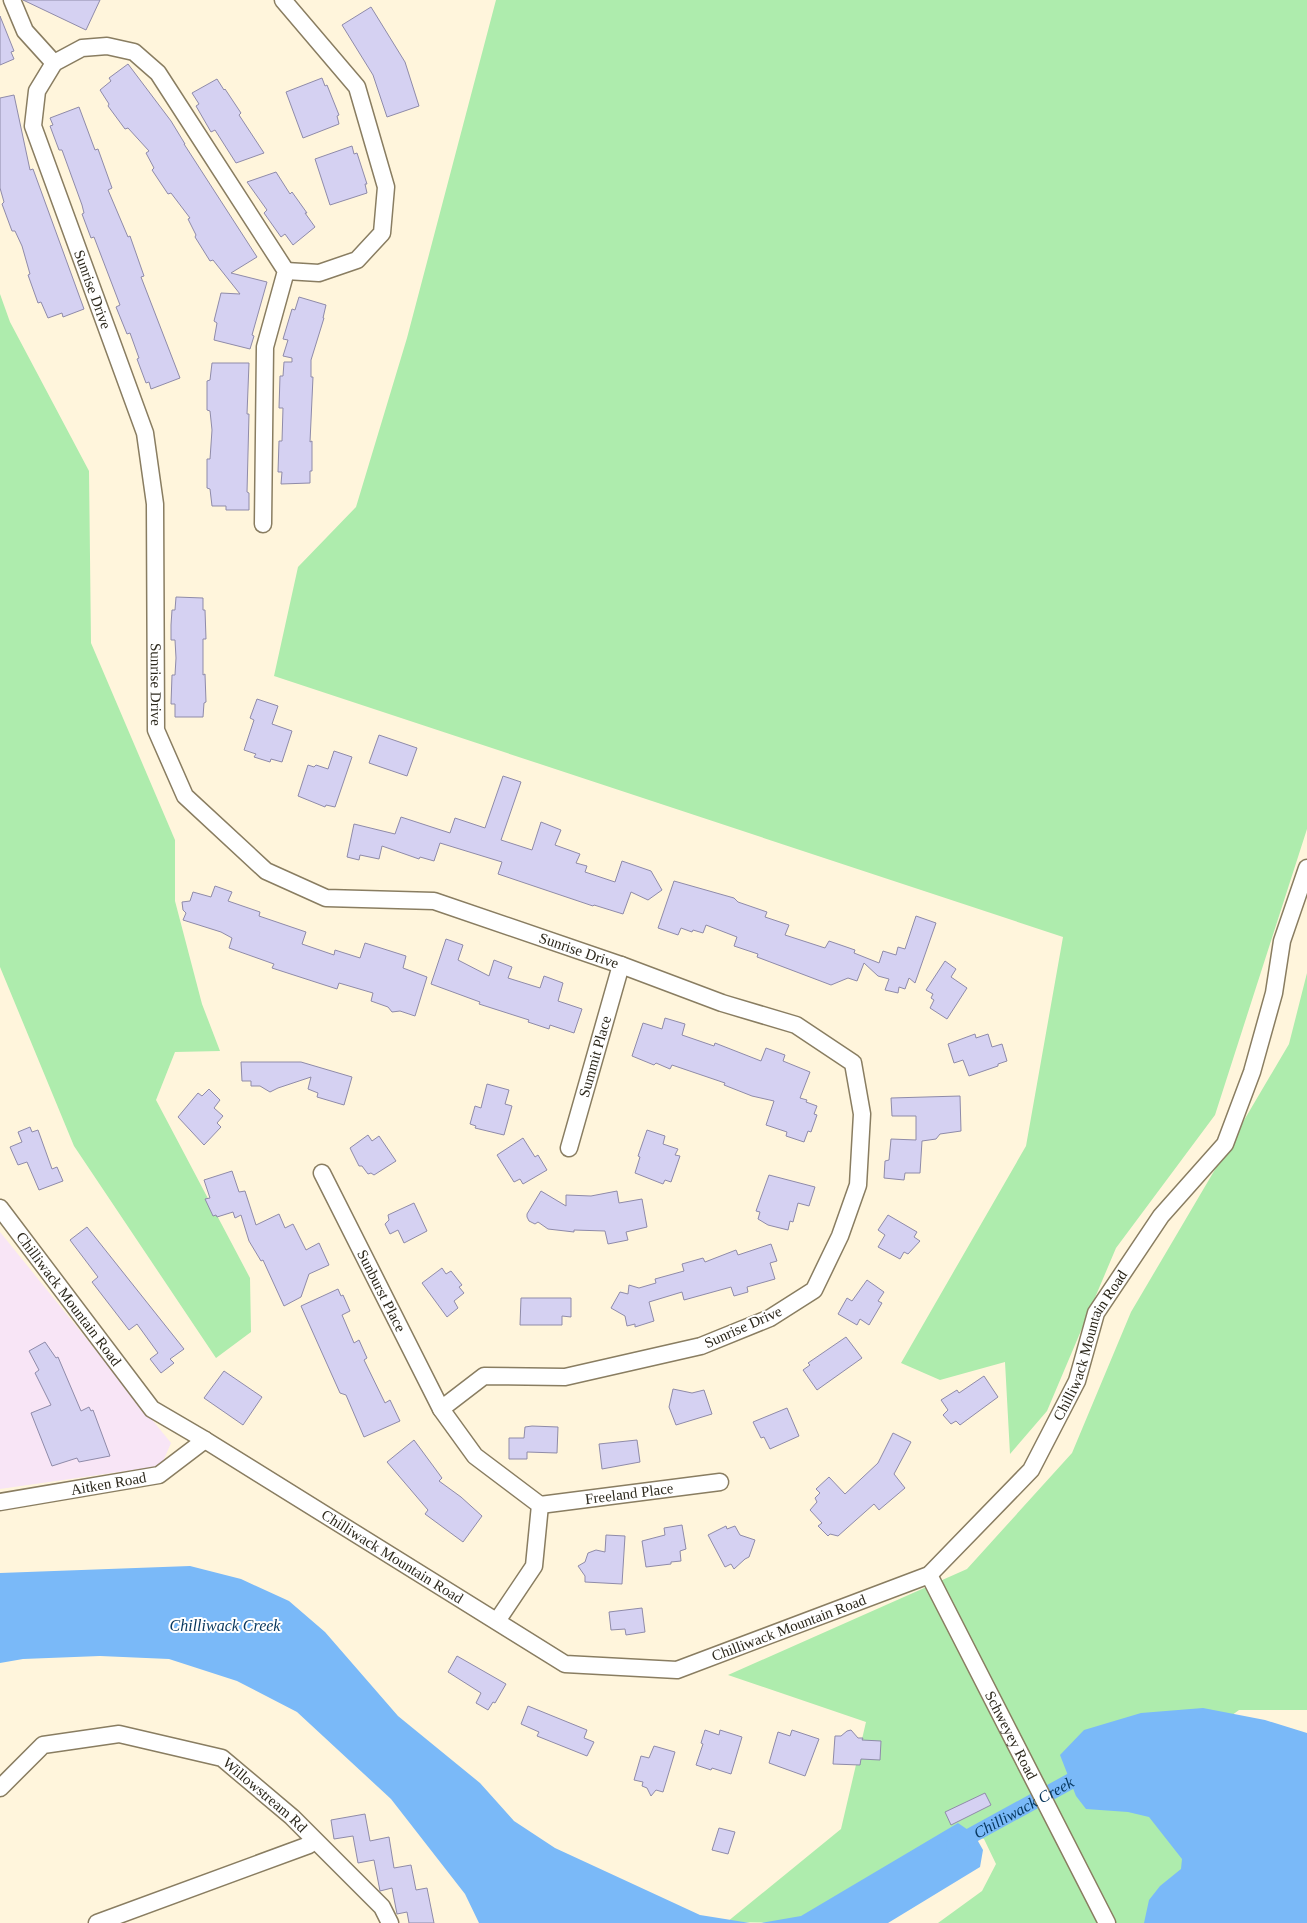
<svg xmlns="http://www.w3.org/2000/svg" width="1307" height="1923" font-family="Georgia,serif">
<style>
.industrial{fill:#f8e5f6}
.green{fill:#aeecad}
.water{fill:#7ab9f8}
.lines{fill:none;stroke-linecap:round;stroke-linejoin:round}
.canal{stroke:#7ab9f8;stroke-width:16}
.building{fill:#d5d1f2;stroke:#8f8ba9}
.minor-casing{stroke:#897d61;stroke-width:19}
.minor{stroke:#fff;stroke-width:16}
.labels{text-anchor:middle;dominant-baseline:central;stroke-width:4;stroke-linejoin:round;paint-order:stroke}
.street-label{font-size:15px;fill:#2c281c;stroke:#fff}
.water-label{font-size:16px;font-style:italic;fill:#06365d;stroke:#fff}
</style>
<rect width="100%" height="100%" fill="#fff5dc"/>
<polygon class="industrial" points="0,1232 171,1443 161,1466 0,1489"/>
<g class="green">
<polygon points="496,0 1307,0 1307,829 1215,1115 1116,1248 1047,1411 1010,1454 1005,1362 940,1380 901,1363 1026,1146 1063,937 274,676 298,567 356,507 407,338"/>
<polygon points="0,294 10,322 89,471 91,643 175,840 175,901 202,1004 220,1051 175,1052 156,1100 250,1278 251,1332 216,1358 74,1146 0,967"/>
<polygon points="1307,973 1307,1710 1239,1710 1190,1746 1181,1901 1162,1923 938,1923 982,1891 996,1864 984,1839 974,1835 810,1919 791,1923 727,1922 841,1829 866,1722 728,1675 967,1569 1072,1453 1131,1312 1289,1044"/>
</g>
<g class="water">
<polygon points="190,1566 241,1579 289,1601 325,1632 398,1716 480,1783 514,1821 555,1848 700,1915 750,1923 479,1923 465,1894 391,1799 297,1712 237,1681 169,1659 100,1656 23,1659 0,1663 0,1573"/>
<polygon points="1203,1708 1265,1720 1307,1733 1307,1923 1144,1923 1149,1900 1160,1886 1181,1869 1182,1859 1149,1817 1128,1812 1086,1809 1076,1796 1060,1755 1084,1730 1141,1713"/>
<polygon points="958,1823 974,1834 983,1850 980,1867 888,1923 761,1923 801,1916"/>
</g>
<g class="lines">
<path class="canal" id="s1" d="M954,1845L1071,1781"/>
</g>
<g class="building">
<polygon points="23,0 100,0 86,30"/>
<polygon points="371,7 405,62 419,106 387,117 373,75 342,25"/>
<polygon points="0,16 14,51 11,52 14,59 0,65"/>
<polygon points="128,64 171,121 185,144 184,144 257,257 231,273 267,282 252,335 254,336 250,349 214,340 217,323 214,321 221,293 240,294 213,260 210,261 195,237 196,235 188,219 190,218 171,193 168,194 152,170 154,168 146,153 149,151 128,128 125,129 108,106 109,104 100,90 111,81 109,78"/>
<polygon points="322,78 325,86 327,85 339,115 337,116 339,124 303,138 286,92"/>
<polygon points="217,79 224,90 225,89 241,113 239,115 264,153 236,163 215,130 211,132 196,106 199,104 192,93"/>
<polygon points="14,95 30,170 33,169 84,309 63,317 62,313 48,318 41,302 38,303 28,275 30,274 22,246 15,231 12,231 2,204 4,202 0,188 0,98"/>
<polygon points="79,107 95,150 98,149 112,188 108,190 128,237 130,236 144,276 141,277 180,378 151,389 149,382 146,383 137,359 139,358 130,333 127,334 116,307 120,305 94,237 91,238 82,214 84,213 82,205 62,150 59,150 50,126 53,125 50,118"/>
<polygon points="352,146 354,154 357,153 367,184 365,184 367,193 330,205 315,159"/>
<polygon points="276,172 290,194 292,192 307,213 305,213 315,227 293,245 285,234 281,237 264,213 267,210 247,182"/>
<polygon points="299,297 326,305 323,318 324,318 311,360 311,377 313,377 310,442 312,441 312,471 310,471 310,483 281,484 282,472 278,472 279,441 282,441 283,408 279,408 280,376 283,376 284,362 292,362 292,358 283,356 288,340 283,339 292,309 295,310"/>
<polygon points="212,363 249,363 247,414 249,414 247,492 249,493 249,510 226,510 226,506 212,506 210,489 207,488 207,459 210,459 212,430 210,411 207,410 207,381 210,380"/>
<polygon points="176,597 203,598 203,610 205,610 206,639 203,639 203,675 205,674 206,702 204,703 203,717 175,717 175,704 171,704 172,675 175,675 176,658 175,640 171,640 171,625 172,610 175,610"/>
<polygon points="257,699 278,706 272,724 292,731 282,762 271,759 270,762 254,757 256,754 244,750 254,720 250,718"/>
<polygon points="379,735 417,748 407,776 369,763"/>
<polygon points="334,751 352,757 335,807 326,805 325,807 298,796 308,765 314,767 316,765 328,769"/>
<polygon points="503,776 521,782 501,840 532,850 541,822 561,830 555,845 580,854 576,863 587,866 585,872 615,882 622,861 651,871 662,890 648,900 631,892 623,914 594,905 593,906 498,874 502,862 440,843 434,861 420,857 419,859 382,846 379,859 360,855 359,860 347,857 354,824 395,834 401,817 450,833 455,818 485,828"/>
<polygon points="674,881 734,898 738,902 767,912 765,917 789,925 785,935 825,948 829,941 855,950 854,953 879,963 883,951 896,955 898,947 905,949 916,916 936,923 915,983 909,978 905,989 899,987 898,993 885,990 889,979 878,976 864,963 857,981 848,978 831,985 757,957 758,954 734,946 737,937 706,925 703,933 693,930 692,932 681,928 678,935 658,928"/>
<polygon points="215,886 232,892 228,901 260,912 259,916 306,932 302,944 334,955 335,950 360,958 365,943 406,956 403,968 427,977 415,1016 400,1011 392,1012 388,1007 371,1001 373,993 339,983 337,989 272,968 274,964 229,948 232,938 221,932 183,920 186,913 183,910 182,902 190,901 193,892 211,897"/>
<polygon points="446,939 463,945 458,960 489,976 494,960 512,967 508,978 540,988 544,976 563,983 558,1001 582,1009 574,1033 550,1025 549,1029 528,1022 529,1020 479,1004 480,1002 431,984"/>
<polygon points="945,961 956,969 951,977 967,988 947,1019 930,1008 934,1000 931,998 933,994 926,990"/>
<polygon points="665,1018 685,1024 682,1035 714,1046 715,1043 761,1061 766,1048 785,1055 783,1061 810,1072 800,1098 807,1100 806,1102 817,1106 814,1114 817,1115 811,1132 808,1131 804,1142 786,1136 787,1132 766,1125 774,1101 752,1096 724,1085 725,1083 672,1065 670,1069 656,1063 654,1065 632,1056 643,1023 662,1029"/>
<polygon points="975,1034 976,1038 988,1034 992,1047 1002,1044 1007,1061 998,1064 998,1066 969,1076 963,1060 954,1063 948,1044"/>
<polygon points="241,1062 301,1062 352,1077 344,1105 317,1097 318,1093 308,1089 311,1077 278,1088 270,1092 260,1086 251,1086 251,1081 242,1081"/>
<polygon points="487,1084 509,1090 505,1104 512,1106 504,1135 475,1128 476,1126 470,1124 475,1106 481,1108"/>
<polygon points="209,1089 220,1100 214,1108 223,1116 217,1123 221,1127 204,1145 178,1117 198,1093 202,1096"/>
<polygon points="960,1096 961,1131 940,1134 936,1139 922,1141 920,1173 905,1173 904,1180 884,1178 885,1161 889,1160 891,1139 916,1140 916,1116 892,1116 891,1098"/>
<polygon points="30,1127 32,1132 38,1130 52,1169 57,1167 63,1181 39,1190 27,1162 18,1165 10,1147 22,1142 18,1132"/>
<polygon points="647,1130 665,1136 663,1144 678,1149 675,1155 680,1156 671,1182 665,1180 663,1184 635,1173 640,1157 638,1156"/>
<polygon points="368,1135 372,1141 379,1136 396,1161 374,1175 371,1173 368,1174 362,1166 359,1166 350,1148"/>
<polygon points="523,1138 535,1157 538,1155 547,1170 523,1184 520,1179 514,1182 497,1155"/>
<polygon points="232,1171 239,1192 245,1191 256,1225 279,1214 285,1228 293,1224 306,1250 319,1243 329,1265 309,1274 301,1297 284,1306 263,1260 261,1261 249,1241 241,1215 235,1218 233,1212 217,1217 216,1215 213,1216 205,1199 210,1198 204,1180"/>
<polygon points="769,1175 815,1187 809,1206 798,1203 793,1222 790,1221 788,1230 768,1225 758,1219 760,1212 756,1211"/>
<polygon points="541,1191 566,1206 566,1195 591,1196 617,1191 619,1203 642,1199 647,1227 626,1232 628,1240 608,1244 605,1231 574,1230 574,1232 548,1229 538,1222 535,1224 529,1221 527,1217 527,1214"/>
<polygon points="414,1203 427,1231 404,1243 398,1230 390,1234 385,1224 389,1220 388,1215"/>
<polygon points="888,1215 917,1232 914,1237 920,1241 908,1254 904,1252 900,1259 878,1247 885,1235 878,1230"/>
<polygon points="87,1227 184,1349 170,1359 174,1363 161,1373 150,1359 158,1353 137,1324 129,1330 92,1282 98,1277 70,1240"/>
<polygon points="771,1244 777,1261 770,1263 775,1279 747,1287 748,1292 734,1296 731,1287 684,1300 682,1292 649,1302 654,1321 635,1327 635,1324 627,1326 625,1316 611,1308 620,1292 628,1294 629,1285 639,1288 656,1283 655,1279 684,1271 682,1264 703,1258 705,1262 736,1250 738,1255"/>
<polygon points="442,1268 446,1274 451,1271 462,1285 459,1287 464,1293 454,1301 458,1308 447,1317 422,1283"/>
<polygon points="867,1280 884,1292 878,1301 882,1303 869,1325 860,1319 857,1325 838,1314 847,1298 852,1301"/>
<polygon points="338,1289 341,1296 343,1295 350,1311 342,1315 354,1343 359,1340 367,1358 364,1360 385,1403 390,1400 400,1421 364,1437 346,1395 340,1393 301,1306"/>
<polygon points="521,1298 571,1298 571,1317 562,1316 562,1325 520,1325"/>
<polygon points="846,1337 862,1358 817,1390 803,1370 810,1365 808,1363"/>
<polygon points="45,1342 56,1358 58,1357 81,1411 89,1407 91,1411 93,1410 110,1456 79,1462 77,1458 52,1466 31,1413 51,1405 35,1373 39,1370 29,1351"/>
<polygon points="224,1371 262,1397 243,1425 204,1398"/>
<polygon points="984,1376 998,1397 960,1425 956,1421 951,1424 943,1415 948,1410 941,1400 957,1390 959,1393"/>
<polygon points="673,1389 692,1393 704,1390 712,1414 676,1425 669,1407"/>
<polygon points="787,1408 799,1436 770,1449 764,1437 761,1438 753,1422"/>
<polygon points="532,1426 558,1427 557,1453 527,1452 527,1459 509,1459 509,1438 524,1438 525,1427"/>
<polygon points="893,1433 911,1442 894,1474 905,1488 879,1510 874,1504 838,1536 830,1534 828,1536 818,1526 822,1523 810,1510 817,1502 815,1498 820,1493 816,1489 829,1477 845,1494 878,1463"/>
<polygon points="414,1440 442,1478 439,1481 461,1497 482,1516 463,1542 425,1514 428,1510 387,1462"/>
<polygon points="637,1440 640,1462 602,1469 599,1444"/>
<polygon points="682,1525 686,1549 680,1551 681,1561 671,1562 671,1564 646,1567 642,1541 665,1535 664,1528"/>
<polygon points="726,1526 727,1529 735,1526 740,1535 755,1540 749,1557 745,1559 734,1569 731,1564 725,1567 708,1535"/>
<polygon points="606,1535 625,1536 622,1584 585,1582 585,1576 578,1566 585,1562 588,1553 596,1550 605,1552"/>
<polygon points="642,1608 645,1632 626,1635 625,1629 611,1630 609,1612"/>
<polygon points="457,1656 506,1684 495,1703 493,1702 488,1710 476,1703 481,1693 448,1672"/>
<polygon points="528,1706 587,1730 584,1738 594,1742 587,1756 537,1736 539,1732 521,1724"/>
<polygon points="705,1730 719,1735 720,1730 742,1737 731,1774 712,1768 711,1770 696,1765 703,1744 701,1743"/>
<polygon points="792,1730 819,1739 805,1776 769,1763 778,1732 790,1736"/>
<polygon points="851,1730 858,1738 863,1738 862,1740 881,1741 880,1760 861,1759 860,1765 833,1764 835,1736 841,1736 847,1731"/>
<polygon points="654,1746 675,1752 663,1792 656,1790 651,1796 647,1788 642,1786 643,1782 634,1780 641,1756 649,1758"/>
<polygon points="985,1793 991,1805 951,1825 945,1812"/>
<polygon points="365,1814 370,1841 389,1837 394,1868 411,1865 416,1890 427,1888 434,1923 409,1923 407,1912 397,1914 392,1888 380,1891 374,1860 358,1863 353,1836 334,1839 331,1820"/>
<polygon points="719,1828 735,1832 728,1854 712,1850"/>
</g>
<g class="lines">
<g class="minor-casing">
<g id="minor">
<polyline points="12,0 25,31 54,63"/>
<polyline points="283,0 357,87 386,187 382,233 357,260 319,273 286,271"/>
<path id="s2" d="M263,524L265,347L286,271L158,73L134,52L107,46L82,48L54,63L37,91L33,126L145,433L155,504L156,730L185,796L266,871L326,898L434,901L621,965L722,1003L796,1025L853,1063L862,1114L858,1185L840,1236L814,1290L770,1318L701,1346L565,1377L484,1376L441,1409L475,1456L540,1505L534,1566L497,1621"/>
<path id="s3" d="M569,1148L621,965"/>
<path id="s4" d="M322,1173L441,1409"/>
<path id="s5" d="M0,1208L152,1409L205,1440L565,1664L677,1670L929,1575L1031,1470L1077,1381L1096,1313L1161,1216L1225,1144L1252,1072L1274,993L1282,941L1307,868"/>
<path id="s6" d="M0,1502L159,1475L205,1440"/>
<path id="s7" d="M540,1505L720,1482"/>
<path id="s8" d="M929,1575L1107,1923"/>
<path id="s9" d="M0,1788L43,1745L119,1734L222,1758L292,1817L382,1907L390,1923"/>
<polyline points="97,1923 309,1845"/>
</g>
</g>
<use href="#minor" class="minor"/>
</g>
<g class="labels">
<g class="street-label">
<text stroke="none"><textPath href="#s2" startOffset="850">Sunrise Drive</textPath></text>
<text stroke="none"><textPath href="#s2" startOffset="1255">Sunrise Drive</textPath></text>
<text stroke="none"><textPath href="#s2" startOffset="1810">Sunrise Drive</textPath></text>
<text stroke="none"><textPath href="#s3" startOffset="95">Summit Place</textPath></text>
<text stroke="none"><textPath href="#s4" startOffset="132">Sunburst Place</textPath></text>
<text stroke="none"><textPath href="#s5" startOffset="114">Chilliwack Mountain Road</textPath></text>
<text transform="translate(743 1327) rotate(-24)">Sunrise Drive</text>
<text stroke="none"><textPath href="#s5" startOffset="1404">Chilliwack Mountain Road</textPath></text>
<text stroke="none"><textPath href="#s6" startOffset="110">Aitken Road</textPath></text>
<text stroke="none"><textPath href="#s7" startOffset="90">Freeland Place</textPath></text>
<text stroke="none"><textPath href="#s5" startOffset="534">Chilliwack Mountain Road</textPath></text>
<text stroke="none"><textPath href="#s5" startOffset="969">Chilliwack Mountain Road</textPath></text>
<text stroke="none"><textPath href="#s8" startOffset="180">Schweyey Road</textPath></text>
<text stroke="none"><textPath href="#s9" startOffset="300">Willowstream Rd</textPath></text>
</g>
<g class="water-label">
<text x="225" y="1625">Chilliwack Creek</text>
<text stroke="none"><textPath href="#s1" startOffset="79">Chilliwack Creek</textPath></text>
</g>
</g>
</svg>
